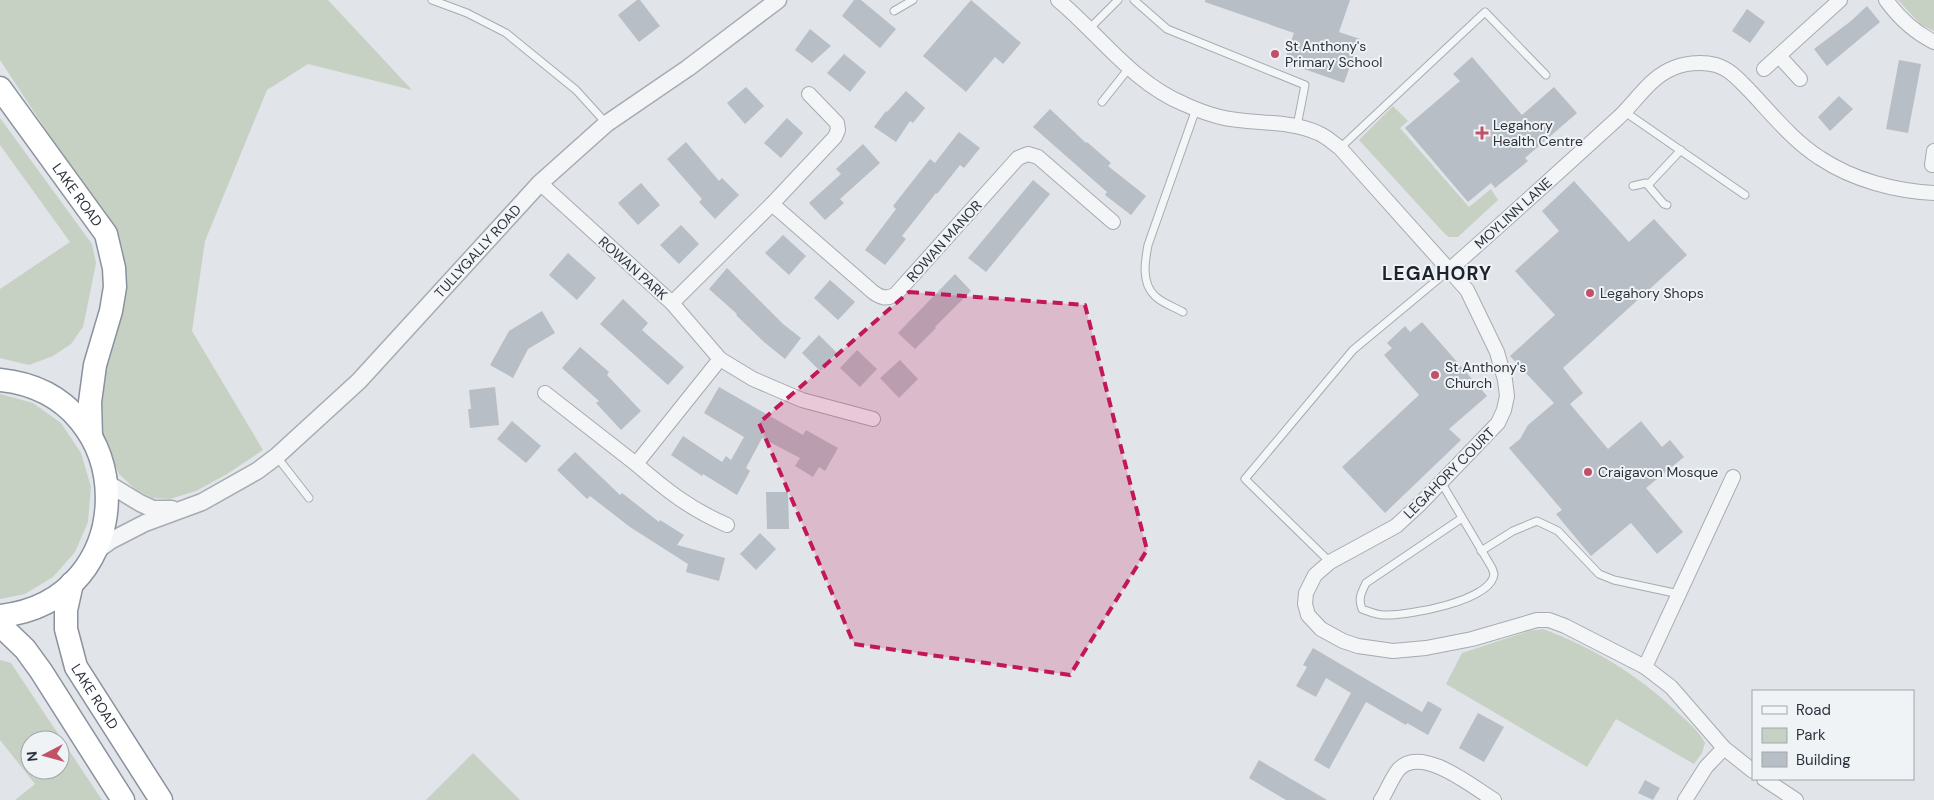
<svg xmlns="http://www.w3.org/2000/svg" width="1934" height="800" font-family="'DM Sans',sans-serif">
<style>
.green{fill:#c7d1c3;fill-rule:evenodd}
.building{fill:#b8bec5}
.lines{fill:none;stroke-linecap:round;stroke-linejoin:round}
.service-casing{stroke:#a7abb2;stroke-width:9}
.minor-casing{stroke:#a7abb2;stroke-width:16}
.tertiary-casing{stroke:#a7abb2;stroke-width:19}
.trunk-casing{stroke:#89929e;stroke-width:25}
.service{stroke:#f3f5f7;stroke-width:7}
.minor{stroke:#f3f5f7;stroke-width:14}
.tertiary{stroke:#f3f5f7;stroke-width:16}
.trunk{stroke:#fff;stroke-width:22}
.marked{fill:#c2185b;fill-opacity:0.2;stroke:#c2185b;stroke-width:4;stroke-dasharray:10 6;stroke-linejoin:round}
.poi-dot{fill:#c25167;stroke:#f0f3f6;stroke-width:2}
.labels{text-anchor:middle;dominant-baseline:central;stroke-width:4;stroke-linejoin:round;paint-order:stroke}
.poi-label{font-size:14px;fill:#2b333e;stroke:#f0f3f6;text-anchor:start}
.street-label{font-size:14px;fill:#2b333e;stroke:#f0f3f6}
.district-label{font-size:19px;font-weight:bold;letter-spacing:1px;fill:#1d242f;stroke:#f0f3f6}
</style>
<rect width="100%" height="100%" fill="#e1e4e8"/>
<g class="green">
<polygon points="0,0 328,0 412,90 308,64 267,90 205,241 192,331 263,450 227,474 196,491 170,499 153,498 136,490 119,474 99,426 104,370 127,284 122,246 0,60"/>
<polygon points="1898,0 1934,0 1934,31 1921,25"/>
<polygon points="1393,106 1408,121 1400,128 1469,207 1491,189 1498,200 1458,237 1449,237 1444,233 1359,140"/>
<polygon points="0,118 92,244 96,263 87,308 83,327 71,344 53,356 29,365 0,358 0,289 70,242 0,145"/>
<polygon points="0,394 33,403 61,423 81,453 91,487 88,522 75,552 53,577 25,594 0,599"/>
<path d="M1543,629C1594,648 1638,675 1677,712C1688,722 1698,730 1705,743L1702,753L1694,764L1616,719L1587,767L1446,684L1462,653L1529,631Z"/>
<path d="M0,660L11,663L102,800H15L35,784L0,740ZM30,740H60V770H30Z"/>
<polygon points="473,753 520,800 426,800"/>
</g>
<g class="building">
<polygon points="637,0 640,0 660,26 639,42 618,15"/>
<polygon points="854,0 861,0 896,29 880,48 842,16"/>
<polygon points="971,0 1021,43 1003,64 995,57 966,92 923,56"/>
<polygon points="1205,0 1350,0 1339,32 1360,39 1344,83 1284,62 1294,33 1205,2"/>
<polygon points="1867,6 1880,22 1827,66 1814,49 1851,21"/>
<polygon points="1747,9 1765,22 1750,43 1732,31"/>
<polygon points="810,29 831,46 812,63 795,50"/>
<polygon points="844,54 866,72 850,92 827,73"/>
<polygon points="1472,57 1522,115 1554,87 1577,113 1525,158 1528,161 1495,188 1491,183 1468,202 1405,128 1460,81 1453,74"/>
<polygon points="1899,60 1921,64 1908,133 1886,129"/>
<polygon points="746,87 764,106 745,124 727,103"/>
<polygon points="906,91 925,108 913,123 910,121 896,142 874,127 886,111 887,112"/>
<polygon points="1839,96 1853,109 1830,131 1818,117"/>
<polygon points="1050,109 1086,143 1087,142 1111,163 1108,166 1146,196 1131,215 1105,195 1107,192 1033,127"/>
<polygon points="787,118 803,133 781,158 764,143"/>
<polygon points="959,132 980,148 964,168 960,165 937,194 936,193 902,236 906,239 885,265 865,250 896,209 893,206 930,159 935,163"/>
<polygon points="686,142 719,181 722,178 739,195 715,219 699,202 702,199 667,159"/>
<polygon points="863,144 880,163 840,199 844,203 825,220 809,203 841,174 836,169"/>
<polygon points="1033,180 1050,194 986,272 968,258"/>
<polygon points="1574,181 1629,242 1654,219 1687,255 1563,368 1583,393 1570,404 1608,449 1641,421 1662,447 1670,440 1684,457 1646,488 1683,532 1657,554 1631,523 1591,556 1556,514 1562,510 1509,448 1520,439 1528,425 1554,403 1510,356 1555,315 1515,271 1559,231 1542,211"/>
<polygon points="641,183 660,205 638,225 618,203"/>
<polygon points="681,225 699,244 679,264 660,245"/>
<polygon points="783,235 806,256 789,275 765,253"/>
<polygon points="568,253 596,278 577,300 549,275"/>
<polygon points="727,268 783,324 801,338 785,359 764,342 736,315 737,314 709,289"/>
<polygon points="955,274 971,291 935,327 936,328 915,349 898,333"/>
<polygon points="830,280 855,302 838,320 814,298"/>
<polygon points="623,299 648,323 642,330 684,367 668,385 600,324"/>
<polygon points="542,311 555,333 528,349 513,378 490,365 509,331"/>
<polygon points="1422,322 1487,396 1449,429 1461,440 1385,513 1342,467 1419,395 1384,355 1392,348 1387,343 1405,326 1410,332"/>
<polygon points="819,335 837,353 820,371 802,353"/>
<polygon points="580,347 609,372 607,375 641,411 621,430 596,403 599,401 562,368"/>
<polygon points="857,350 877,369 860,387 840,368"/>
<polygon points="900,360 918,379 899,398 880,378"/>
<polygon points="495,387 499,425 470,428 468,409 471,409 469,390"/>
<polygon points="719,387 803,435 806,430 838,448 825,471 819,467 813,477 795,466 800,458 762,438 746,468 750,471 737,495 703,474 702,476 671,455 683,436 722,462 726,456 731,460 744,437 704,413"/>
<polygon points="512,421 541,446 526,463 497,439"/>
<polygon points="575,452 620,495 622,493 659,522 660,520 684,535 677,545 725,558 719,581 686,572 688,564 630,527 590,496 587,499 557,470"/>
<polygon points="766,492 788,492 789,529 767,529"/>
<polygon points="760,533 776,549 756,570 740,554"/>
<polygon points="1313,648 1422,712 1428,701 1442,709 1428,735 1407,723 1406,725 1366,702 1329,769 1314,760 1351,693 1326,678 1316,697 1296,686 1307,667 1303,665"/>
<polygon points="1478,713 1504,727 1484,762 1459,748"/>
<polygon points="1259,760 1327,800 1286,800 1249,778"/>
<polygon points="1645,780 1660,788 1653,800 1638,793"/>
</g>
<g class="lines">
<g class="service-casing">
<g id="service">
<polyline points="432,0 467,13 506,33 576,90 606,123"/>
<polyline points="1134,0 1167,29 1305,85 1297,126"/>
<polyline points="894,11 913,0"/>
<polyline points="1090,28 1118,0"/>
<polyline points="1102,102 1129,68"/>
<polyline points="1625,112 1745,195"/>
<polyline points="1340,148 1485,12 1546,75"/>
<polyline points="1648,185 1681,150"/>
<polyline points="1633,186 1646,183 1664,204 1667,205"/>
<path d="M1183,312C1174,307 1162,303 1155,296C1141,283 1145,261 1148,245L1196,109"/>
<polyline points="277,457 309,498"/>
<path d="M1441,482L1492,568L1494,574C1492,601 1407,616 1384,615C1376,615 1370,612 1362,609C1358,599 1361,593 1366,583L1462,518"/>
<polyline points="1481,551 1513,531 1537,521 1558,531 1599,574 1614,580 1679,594"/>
<polyline points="1330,562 1245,479 1353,350 1448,271"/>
</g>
</g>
<g class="minor-casing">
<g id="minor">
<path d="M1058,0C1099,34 1133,83 1184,104C1195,109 1208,114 1220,117C1252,125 1287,119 1318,133C1326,136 1333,143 1340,148L1467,290L1497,352L1505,380L1507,396L1504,410L1498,423L1421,503L1396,526L1330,562L1315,575L1306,593L1305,604L1308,615L1321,629L1343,641L1358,646L1393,651L1426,648L1472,639L1537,620H1549L1565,626L1645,667L1671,687L1724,748L1753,771"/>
<path d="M1886,0C1899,18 1914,32 1934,42"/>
<polyline points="1779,56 1800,79"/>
<polyline points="1764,69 1840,0"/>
<polyline points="1932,165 1934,151"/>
<polyline points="540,183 672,303 720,359 753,379 802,400 873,419"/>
<path d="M772,204L873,292C881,298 886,299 895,295L1018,158L1028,154L1038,157L1113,222"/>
<path d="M1448,271C1505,221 1561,170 1617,119C1634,104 1648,80 1669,70C1683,63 1701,61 1716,65C1730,69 1740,81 1749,90C1771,113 1793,141 1820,158C1853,180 1895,191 1934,193"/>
<polyline points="672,303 772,204 835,137 838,130 837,123 809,94"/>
<polyline points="545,393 636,464 720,359"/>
<path d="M636,464C666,490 690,509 727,525"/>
<polyline points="1645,667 1733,477"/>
<polyline points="1764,779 1796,800"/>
<path d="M1381,800C1387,791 1392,777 1399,769C1422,745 1473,787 1494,800"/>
<polyline points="1685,800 1706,767 1724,748"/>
</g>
</g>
<g class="tertiary-casing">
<g id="tertiary">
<polyline points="107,483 140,503 153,509 172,509"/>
<path id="s1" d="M95,552L110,541L145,523L202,502L257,471L277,456L359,381L540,183L606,124L688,68L778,0"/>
</g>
</g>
<g class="trunk-casing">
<g id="trunk">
<path id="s2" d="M0,88L106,234L114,268L115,287L111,311L95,365L90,402L91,436"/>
<path d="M0,380C142,394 143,601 0,616"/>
<path id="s3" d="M72,583L66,610V629L76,667L161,800"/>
<polyline points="0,625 25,649 41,671 123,800"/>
</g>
</g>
<use href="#service" class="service"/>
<use href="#minor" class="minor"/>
<use href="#tertiary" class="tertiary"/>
<use href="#trunk" class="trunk"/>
</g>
<path class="marked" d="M909,292L1085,305L1147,550L1070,675L854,644L759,423Z"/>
<g class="poi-dot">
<circle cx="1275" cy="54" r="5"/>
<path d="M1479.5 125.5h5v5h5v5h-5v5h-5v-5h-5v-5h5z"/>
<circle cx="1590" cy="293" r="5"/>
<circle cx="1435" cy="375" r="5"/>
<circle cx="1588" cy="472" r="5"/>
</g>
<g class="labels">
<g class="poi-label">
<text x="1285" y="46">St Anthony's<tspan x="1285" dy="16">Primary School</tspan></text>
<text x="1493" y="125">Legahory<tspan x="1493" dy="16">Health Centre</tspan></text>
<text x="1600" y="293">Legahory Shops</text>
<text x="1445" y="367">St Anthony's<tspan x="1445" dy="16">Church</tspan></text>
<text x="1598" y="472">Craigavon Mosque</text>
</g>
<g class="street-label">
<text stroke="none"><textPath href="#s2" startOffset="132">LAKE ROAD</textPath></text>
<text transform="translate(1513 213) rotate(-42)">MOYLINN LANE</text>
<text transform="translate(944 241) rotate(-48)">ROWAN MANOR</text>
<text stroke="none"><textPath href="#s1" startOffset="494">TULLYGALLY ROAD</textPath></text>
<text transform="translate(633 268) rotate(42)">ROWAN PARK</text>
<text transform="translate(1449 473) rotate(-45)">LEGAHORY COURT</text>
<text stroke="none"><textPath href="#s3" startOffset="121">LAKE ROAD</textPath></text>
</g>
<g class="district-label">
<text x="1437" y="273">LEGAHORY</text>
</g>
</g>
<rect x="1752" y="690" width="162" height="90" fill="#f0f3f6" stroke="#a1a6ac"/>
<rect x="1762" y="706" width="25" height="8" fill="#f3f5f7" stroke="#a1a6ac"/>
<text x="1796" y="715" font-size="15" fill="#2b333e">Road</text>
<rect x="1762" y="728" width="25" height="15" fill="#c7d1c3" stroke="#a1a6ac"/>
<text x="1796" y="740" font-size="15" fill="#2b333e">Park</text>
<rect x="1762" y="752" width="25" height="15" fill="#b8bec5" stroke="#a1a6ac"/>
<text x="1796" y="765" font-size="15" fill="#2b333e">Building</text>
<g transform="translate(45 755) rotate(264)"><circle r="24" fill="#f0f3f6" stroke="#a1a6ac"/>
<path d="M0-4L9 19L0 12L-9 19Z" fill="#c25167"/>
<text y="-8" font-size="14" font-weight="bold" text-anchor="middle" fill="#2b333e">N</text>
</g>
</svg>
